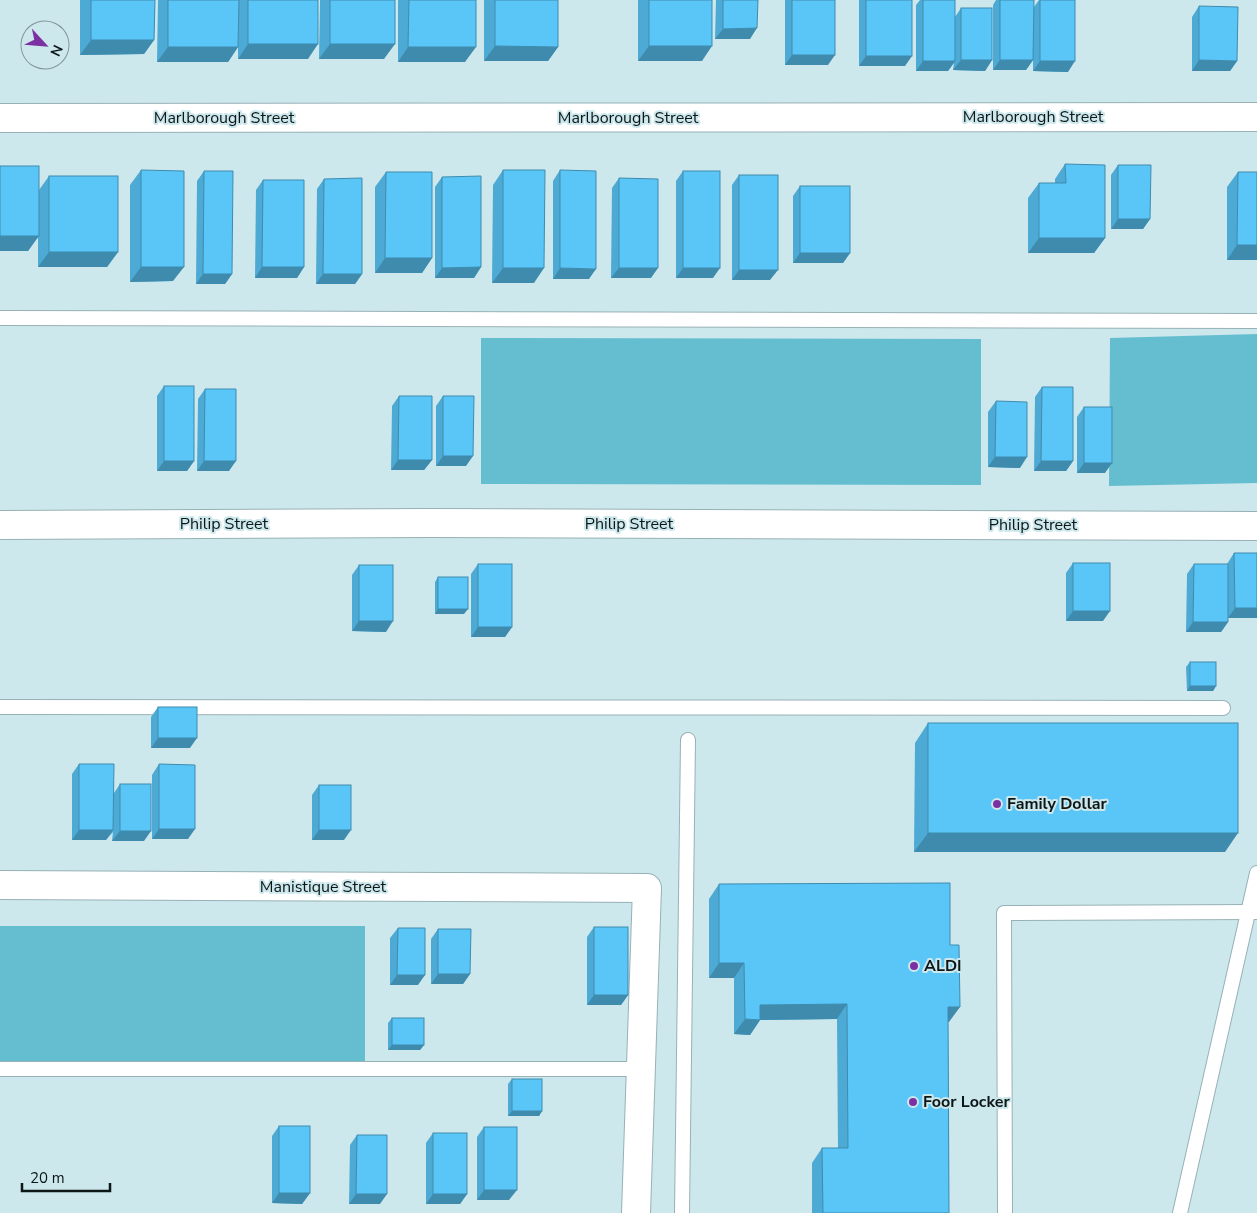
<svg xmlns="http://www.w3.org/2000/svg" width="1257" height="1213" font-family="'Nunito Sans',sans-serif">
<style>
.green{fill:#64becf}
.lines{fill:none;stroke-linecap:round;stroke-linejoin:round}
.service-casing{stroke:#97b1b6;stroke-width:16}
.minor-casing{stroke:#97b1b6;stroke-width:30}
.service{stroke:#fff;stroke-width:14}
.minor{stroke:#fff;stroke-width:28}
.wall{fill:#4daad4}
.shaded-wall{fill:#3f8bad}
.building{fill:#5ac6f7;stroke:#3f8bad}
.poi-dot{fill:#7c31a3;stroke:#cde8ed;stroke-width:2}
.labels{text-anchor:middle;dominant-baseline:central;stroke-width:4;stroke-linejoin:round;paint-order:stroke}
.street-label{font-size:16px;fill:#0c1617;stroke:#cde8ed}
.poi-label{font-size:16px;font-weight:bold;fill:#0c1617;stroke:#cde8ed;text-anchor:start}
</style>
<rect width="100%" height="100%" fill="#cde8ed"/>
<g class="green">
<polygon points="1257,334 1257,483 1109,486 1110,338"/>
<polygon points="481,338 981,339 981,485 481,484"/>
<rect x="0" y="926" width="365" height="135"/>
</g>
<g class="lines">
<g class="service-casing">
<g id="service">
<polyline points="0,318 1257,321"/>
<polyline points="0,707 1223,708"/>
<polyline points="0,1069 641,1069"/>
<polyline points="682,1213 688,740"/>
<polyline points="1005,1213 1004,913 1257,912"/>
<polyline points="1180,1213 1257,873"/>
</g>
</g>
<g class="minor-casing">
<g id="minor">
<polyline points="0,118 1257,117"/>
<polyline points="0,525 430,523 1257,526"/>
<polyline points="0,885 647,888 636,1213"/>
</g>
</g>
<use href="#service" class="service"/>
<use href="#minor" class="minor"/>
</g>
<g class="wall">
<polygon points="80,0 155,0 154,40 144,54 80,55"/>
<polygon points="158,0 318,0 308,59 238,59 238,47 228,62 157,62"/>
<polygon points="320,0 395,0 384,59 319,59"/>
<polygon points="398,0 476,0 465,62 398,62"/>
<polygon points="484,0 558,0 558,47 548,61 484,61"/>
<polygon points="638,0 712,0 702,61 638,61"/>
<polygon points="716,0 758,0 750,39 715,39"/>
<polygon points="785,0 835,0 828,65 785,65"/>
<polygon points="859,0 912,0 905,66 859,66"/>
<polygon points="920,0 955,0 955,17 961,8 992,60 985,71 953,70 954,63 948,71 916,71 916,5"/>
<polygon points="996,0 1034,0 1034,7 1039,0 1075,0 1068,72 1033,71 1033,60 1026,70 993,70 993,5"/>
<polygon points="1199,6 1237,61 1230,71 1192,71 1192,17"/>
<polygon points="1065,164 1105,238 1094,253 1028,253 1028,198 1039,183 1055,183 1055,179"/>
<polygon points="1118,165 1150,219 1143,229 1111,229 1111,175"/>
<polygon points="0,166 39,190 49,176 118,252 107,267 38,267 38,236 28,251 0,251"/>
<polygon points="141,170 173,281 130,282 130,185"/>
<polygon points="503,170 534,283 492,283 493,185"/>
<polygon points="560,170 589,279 553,279 553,181"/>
<polygon points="204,171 232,274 225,284 196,284 197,181"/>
<polygon points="683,171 713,278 676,278 676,181"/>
<polygon points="386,172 432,258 422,273 375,273 375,187"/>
<polygon points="1238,172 1257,172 1257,260 1227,260 1227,187"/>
<polygon points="739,175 770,280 732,280 732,185"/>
<polygon points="442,177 481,267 474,278 435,278 435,187"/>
<polygon points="619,178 651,278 611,278 612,188"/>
<polygon points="324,179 362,274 355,284 316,284 317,189"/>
<polygon points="263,180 304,267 297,278 255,278 256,190"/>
<polygon points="800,186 850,253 843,263 793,263 793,196"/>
<polygon points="164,386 194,461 187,471 157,471 157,396"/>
<polygon points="1042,387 1073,461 1066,471 1034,471 1035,397"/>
<polygon points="205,389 229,471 197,471 198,399"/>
<polygon points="399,396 432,460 424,470 391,470 392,406"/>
<polygon points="443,396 466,466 436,466 436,406"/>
<polygon points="996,401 1020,468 988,467 988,412"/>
<polygon points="1084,407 1105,473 1077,473 1077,417"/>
<polygon points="1234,553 1257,618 1228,618 1228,622 1221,632 1186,632 1187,574 1194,564 1227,564"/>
<polygon points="1073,563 1103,621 1066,621 1066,573"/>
<polygon points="478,564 512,627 505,637 471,637 471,574"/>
<polygon points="359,565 386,632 352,631 352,575"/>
<polygon points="438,577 464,614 435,614 435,582"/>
<polygon points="1190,662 1216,686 1213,691 1187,691 1186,667"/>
<polygon points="158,707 190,748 151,748 151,717"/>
<polygon points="928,723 1225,852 914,852 915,743"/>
<polygon points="79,764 114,793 120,784 144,841 112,841 113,832 106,840 72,840 72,774"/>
<polygon points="159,764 188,839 152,839 152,775"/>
<polygon points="319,785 344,840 312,840 312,795"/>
<polygon points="719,884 949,1022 948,1022 949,1213 812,1213 812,1163 822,1148 838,1148 837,1019 760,1020 750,1035 734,1034 734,978 709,978 709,899"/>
<polygon points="594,927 628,995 621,1005 587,1005 587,937"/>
<polygon points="398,928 418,985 390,985 390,938"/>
<polygon points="438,929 470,974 463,984 431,984 431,939"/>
<polygon points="392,1018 424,1045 420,1050 388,1050 388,1023"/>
<polygon points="512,1079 542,1111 539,1116 508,1116 508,1084"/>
<polygon points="279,1126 310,1193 302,1204 272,1203 272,1136"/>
<polygon points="484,1127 509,1200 477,1200 477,1137"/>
<polygon points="433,1133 467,1194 460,1204 426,1204 426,1143"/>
<polygon points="357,1135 380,1204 349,1204 350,1145"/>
</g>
<g class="shaded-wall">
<polygon points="757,28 750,39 715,39 723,29"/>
<polygon points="91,40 154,40 144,54 80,55"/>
<polygon points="248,44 318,44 308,59 238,59"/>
<polygon points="330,44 395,44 384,59 319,59"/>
<polygon points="495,46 558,47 548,61 484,61"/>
<polygon points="649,46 712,46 702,61 638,61"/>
<polygon points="168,47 238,47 228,62 157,62"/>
<polygon points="408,47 476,47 465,62 398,62"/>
<polygon points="792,55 835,55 828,65 785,65"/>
<polygon points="866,56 912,56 905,66 859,66"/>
<polygon points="961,60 992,60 985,71 953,70"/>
<polygon points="1000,60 1033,60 1026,70 993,70"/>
<polygon points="1199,60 1237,61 1230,71 1192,71"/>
<polygon points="923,61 955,61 948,71 916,71"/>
<polygon points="1040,61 1075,61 1068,72 1033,71"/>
<polygon points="1118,219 1150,219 1143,229 1111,229"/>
<polygon points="0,236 39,236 28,251 0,251"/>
<polygon points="1039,238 1105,238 1094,253 1028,253"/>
<polygon points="1237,245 1257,245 1257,260 1227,260"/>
<polygon points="49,252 118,252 107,267 38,267"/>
<polygon points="800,253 850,253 843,263 793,263"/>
<polygon points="385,258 432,258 422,273 375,273"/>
<polygon points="141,267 184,267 173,281 130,282"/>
<polygon points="262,267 304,267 297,278 255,278"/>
<polygon points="481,267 474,278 435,278 442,268"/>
<polygon points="503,268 544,268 534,283 492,283"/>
<polygon points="560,268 596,269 589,279 553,279"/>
<polygon points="619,268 658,268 651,278 611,278"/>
<polygon points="683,268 720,268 713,278 676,278"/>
<polygon points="739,270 778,270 770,280 732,280"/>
<polygon points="203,274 232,274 225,284 196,284"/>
<polygon points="323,274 362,274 355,284 316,284"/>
<polygon points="443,456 473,456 466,466 436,466"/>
<polygon points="995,457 1027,457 1020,468 988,467"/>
<polygon points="398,460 432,460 424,470 391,470"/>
<polygon points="164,461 194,461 187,471 157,471"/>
<polygon points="204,461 236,461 229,471 197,471"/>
<polygon points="1041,461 1073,461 1066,471 1034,471"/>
<polygon points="1084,463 1112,463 1105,473 1077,473"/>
<polygon points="1235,608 1257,608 1257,618 1228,618"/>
<polygon points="438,609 468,609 464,614 435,614"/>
<polygon points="1073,611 1110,611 1103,621 1066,621"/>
<polygon points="359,621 393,621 386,632 352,631"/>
<polygon points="1193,622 1228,622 1221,632 1186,632"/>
<polygon points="478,627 512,627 505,637 471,637"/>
<polygon points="1190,686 1216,686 1213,691 1187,691"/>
<polygon points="158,738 197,738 190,748 151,748"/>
<polygon points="159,829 195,829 188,839 152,839"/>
<polygon points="79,830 113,830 106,840 72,840"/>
<polygon points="319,830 351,830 344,840 312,840"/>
<polygon points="120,831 151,831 144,841 112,841"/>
<polygon points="928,833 1238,833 1225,852 914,852"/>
<polygon points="719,963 744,963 734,978 709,978"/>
<polygon points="438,974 470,974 463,984 431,984"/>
<polygon points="397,975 425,975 418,985 390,985"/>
<polygon points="594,995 628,995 621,1005 587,1005"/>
<polygon points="847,1004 837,1019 759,1020 760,1020 750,1035 734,1034 745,1019 760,1005"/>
<polygon points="948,1007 960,1007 949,1022 937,1022"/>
<polygon points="392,1045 424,1045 420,1050 388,1050"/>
<polygon points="512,1111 542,1111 539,1116 508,1116"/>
<polygon points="484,1190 517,1190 509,1200 477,1200"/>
<polygon points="279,1193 310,1193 302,1204 272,1203"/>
<polygon points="356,1194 387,1194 380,1204 349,1204"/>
<polygon points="433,1194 467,1194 460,1204 426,1204"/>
</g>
<g class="building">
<polygon points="91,0 155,0 154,40 91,40"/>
<polygon points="168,0 239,0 238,47 168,47"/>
<rect x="248" y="0" width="70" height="44"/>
<rect x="330" y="0" width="65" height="44"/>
<polygon points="409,0 476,0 476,47 408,47"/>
<polygon points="495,0 558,0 558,47 495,46"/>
<rect x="649" y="0" width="63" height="46"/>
<polygon points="723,0 758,0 757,28 723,29"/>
<rect x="792" y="0" width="43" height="55"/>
<rect x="866" y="0" width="46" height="56"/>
<rect x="923" y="0" width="32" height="61"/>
<polygon points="1000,0 1034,0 1033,60 1000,60"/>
<rect x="1040" y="0" width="35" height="61"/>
<polygon points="1199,6 1238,7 1237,61 1199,60"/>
<rect x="961" y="8" width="31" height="52"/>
<polygon points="1065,164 1105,165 1105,238 1039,238 1039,183 1066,183"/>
<polygon points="1118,165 1151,165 1150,219 1118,219"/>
<rect x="0" y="166" width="39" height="70"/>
<polygon points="141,170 184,171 184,267 141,267"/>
<polygon points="503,170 545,170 544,268 503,268"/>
<polygon points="560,170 596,171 596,269 560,268"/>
<polygon points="204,171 233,171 232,274 203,274"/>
<rect x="683" y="171" width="37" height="97"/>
<polygon points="386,172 432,172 432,258 385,258"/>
<polygon points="1238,172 1257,172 1257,245 1237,245"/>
<rect x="739" y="175" width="39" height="95"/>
<rect x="49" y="176" width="69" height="76"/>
<polygon points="481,176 481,267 442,268 442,177"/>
<polygon points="362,178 362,274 323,274 324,179"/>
<polygon points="619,178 658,179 658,268 619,268"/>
<polygon points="263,180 304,180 304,267 262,267"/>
<rect x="800" y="186" width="50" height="67"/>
<rect x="164" y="386" width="30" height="75"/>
<polygon points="1042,387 1073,387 1073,461 1041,461"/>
<polygon points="205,389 236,389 236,461 204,461"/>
<polygon points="399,396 432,396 432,460 398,460"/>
<polygon points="443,396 474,396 473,456 443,456"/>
<polygon points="996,401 1027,402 1027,457 995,457"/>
<rect x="1084" y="407" width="28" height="56"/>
<polygon points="1234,553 1257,553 1257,608 1235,608"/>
<rect x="1073" y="563" width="37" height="48"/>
<rect x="478" y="564" width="34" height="63"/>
<polygon points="1194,564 1228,564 1228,622 1193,622"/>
<rect x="359" y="565" width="34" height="56"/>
<rect x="438" y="577" width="30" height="32"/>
<rect x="1190" y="662" width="26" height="24"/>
<rect x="158" y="707" width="39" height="31"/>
<rect x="928" y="723" width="310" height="110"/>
<polygon points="79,764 114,764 113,830 79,830"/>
<polygon points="159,764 195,765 195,829 159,829"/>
<rect x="120" y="784" width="31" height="47"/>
<rect x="319" y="785" width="32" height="45"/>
<polygon points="950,883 950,945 959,945 960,1007 948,1007 949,1213 823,1213 822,1148 848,1148 847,1004 760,1005 760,1020 745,1019 744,963 719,963 719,884"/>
<rect x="594" y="927" width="34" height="68"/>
<polygon points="398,928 425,928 425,975 397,975"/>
<polygon points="438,929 471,929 470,974 438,974"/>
<rect x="392" y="1018" width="32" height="27"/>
<rect x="512" y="1079" width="30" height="32"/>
<rect x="279" y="1126" width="31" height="67"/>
<rect x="484" y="1127" width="33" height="63"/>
<rect x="433" y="1133" width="34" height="61"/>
<polygon points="357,1135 387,1135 387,1194 356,1194"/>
</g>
<g class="poi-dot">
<circle cx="997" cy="804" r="5"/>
<circle cx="914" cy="966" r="5"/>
<circle cx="913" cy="1102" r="5"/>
</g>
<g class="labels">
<g class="street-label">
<text x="1033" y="117">Marlborough Street</text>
<text x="224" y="118">Marlborough Street</text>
<text x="628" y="118">Marlborough Street</text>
<text x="224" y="524">Philip Street</text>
<text x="629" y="524">Philip Street</text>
<text x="1033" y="525">Philip Street</text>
<text x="323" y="887">Manistique Street</text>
</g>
<g class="poi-label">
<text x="1007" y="804">Family Dollar</text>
<text x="924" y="966">ALDI</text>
<text x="923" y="1102">Foor Locker</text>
</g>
</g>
<g transform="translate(45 45) rotate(116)"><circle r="24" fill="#cde8ed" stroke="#809497"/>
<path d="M0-4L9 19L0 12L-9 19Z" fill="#7c31a3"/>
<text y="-8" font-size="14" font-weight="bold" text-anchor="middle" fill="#0c1617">N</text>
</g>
<path d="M22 1183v8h88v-8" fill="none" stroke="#0c1617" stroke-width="2.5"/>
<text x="30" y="1183" font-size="15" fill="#0c1617" stroke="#cde8ed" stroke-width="4" paint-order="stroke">20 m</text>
</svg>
